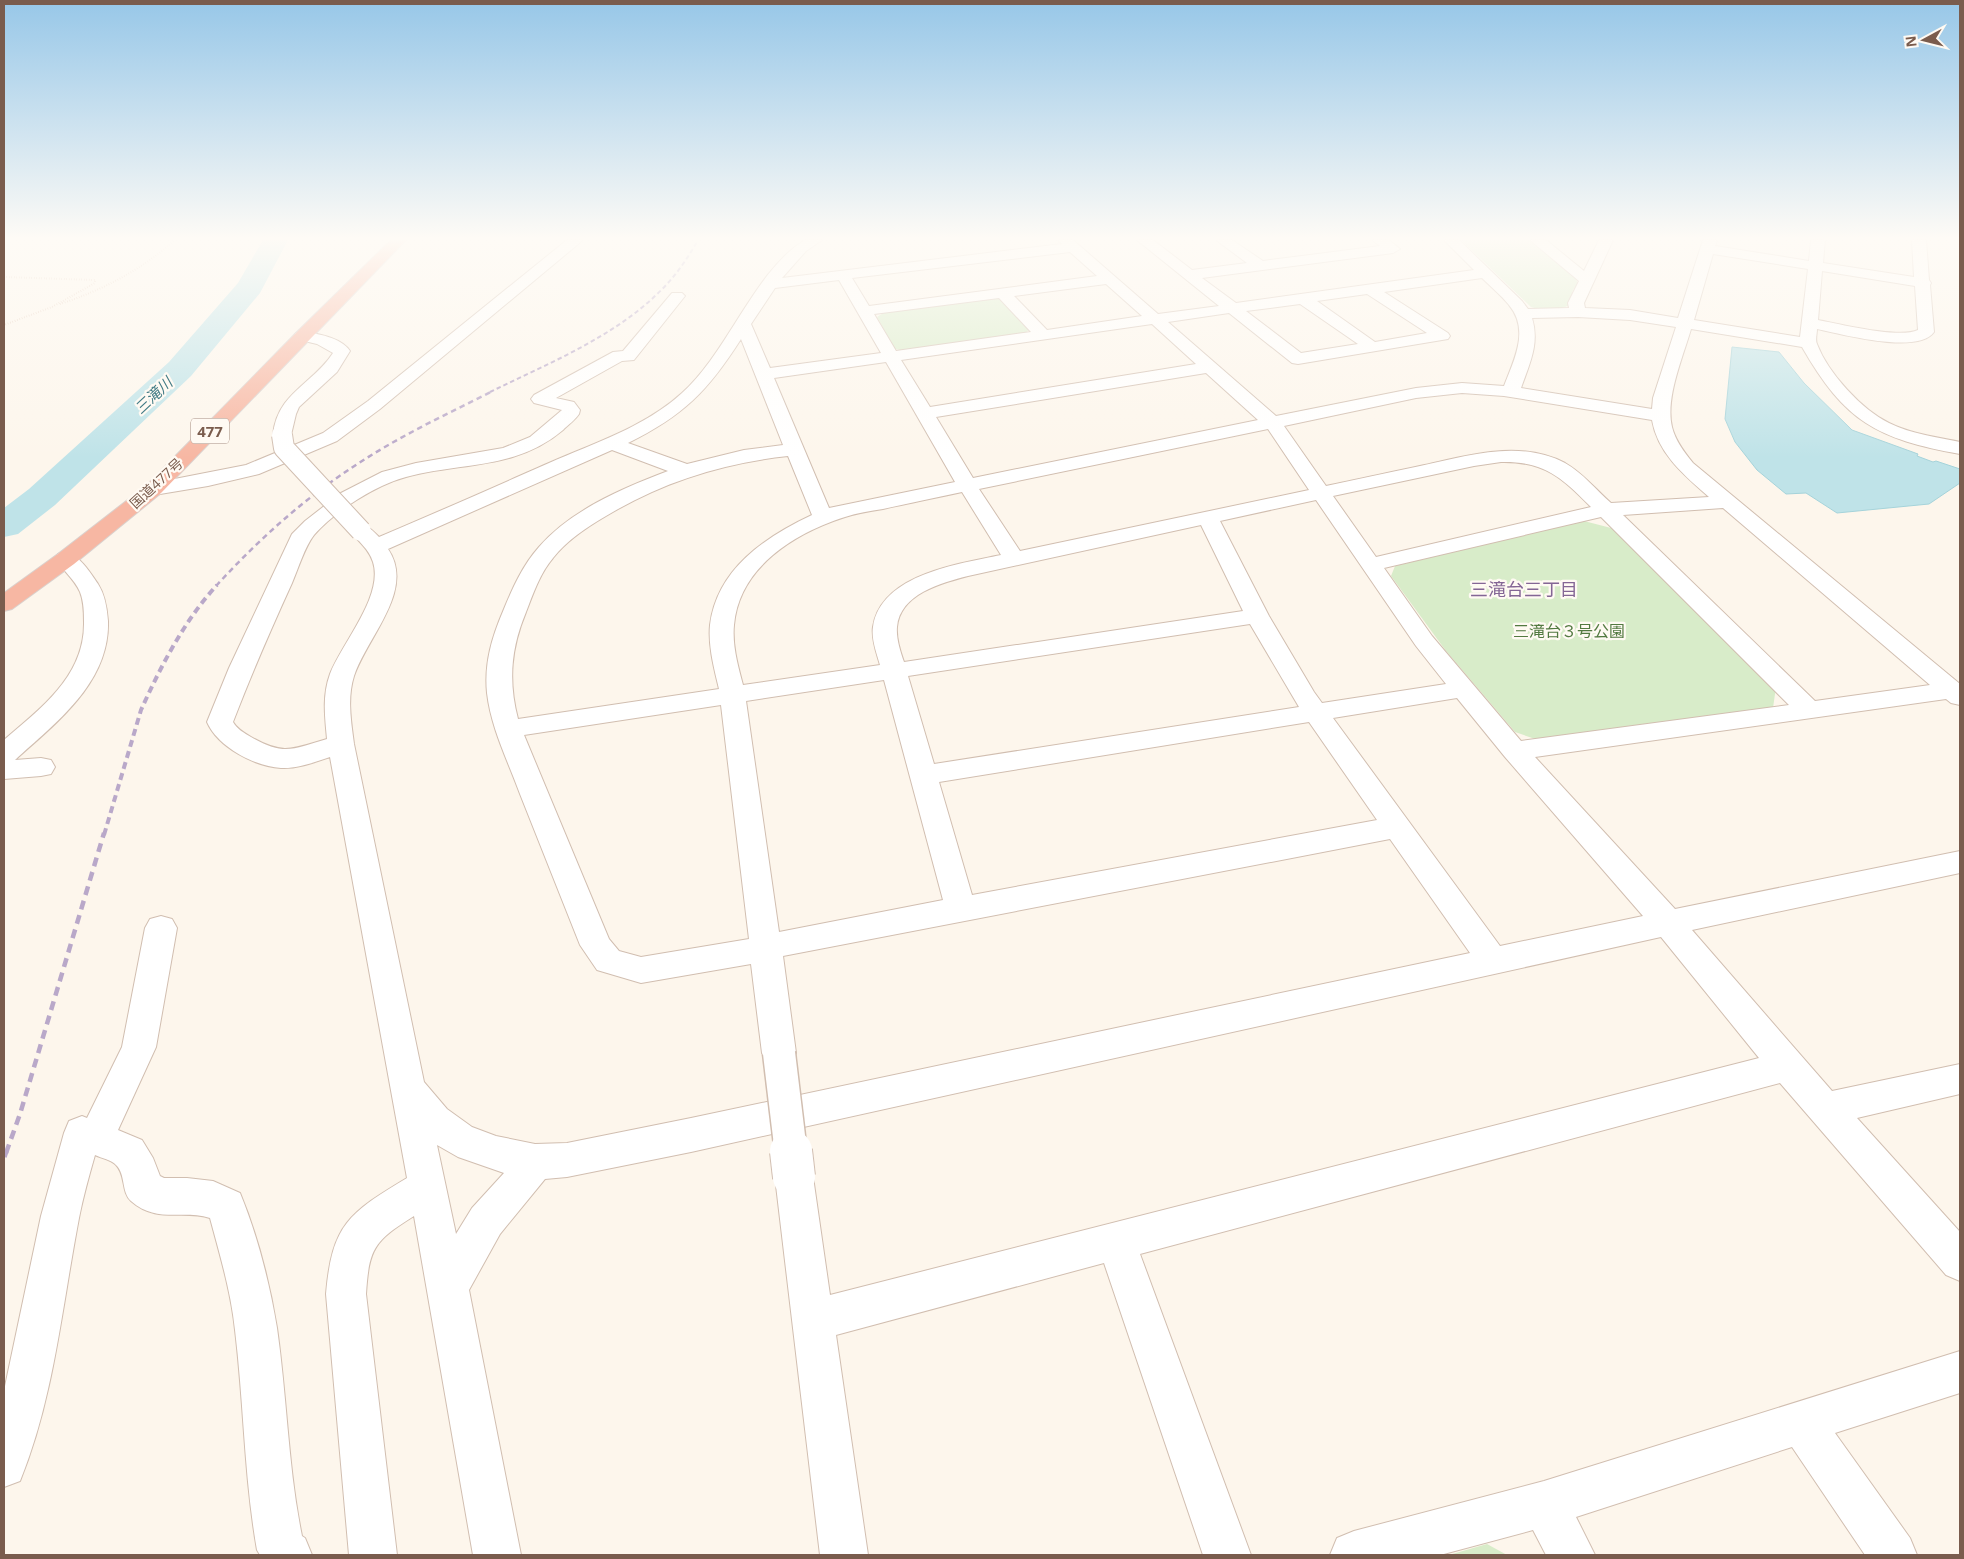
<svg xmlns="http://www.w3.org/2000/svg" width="1964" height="1559" font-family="'Open Sans','Noto Sans JP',sans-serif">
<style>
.green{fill:#d8ecc9}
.water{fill:#bfe3e8;stroke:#a5d3da}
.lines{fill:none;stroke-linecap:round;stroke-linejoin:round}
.river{fill:#bfe3e8;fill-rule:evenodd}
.minor-casing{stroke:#d1beb0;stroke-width:2}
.highway-casing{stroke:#dad1cd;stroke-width:2}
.path{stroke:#d9b8a5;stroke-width:2;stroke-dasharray:0.5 2;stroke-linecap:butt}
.minor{fill:#fff;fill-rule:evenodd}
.highway{fill:#f7b7a3;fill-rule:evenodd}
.rail-far4{stroke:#b9a8c9;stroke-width:2;stroke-dasharray:4.5 3;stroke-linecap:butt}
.rail-far3{stroke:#b9a8c9;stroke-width:2.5;stroke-dasharray:5.5 4;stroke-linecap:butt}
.rail-far2{stroke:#b9a8c9;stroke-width:4;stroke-dasharray:7 4.5;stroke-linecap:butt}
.rail-far1{stroke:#b9a8c9;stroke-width:4.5;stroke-dasharray:9 6;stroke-linecap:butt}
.rail{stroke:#b9a8c9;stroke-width:5.5;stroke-dasharray:11 8;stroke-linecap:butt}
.minor-bridge-far2-casing{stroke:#d1beb0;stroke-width:22;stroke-linecap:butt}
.minor-bridge-far1-casing{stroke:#d1beb0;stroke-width:35;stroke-linecap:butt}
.minor-bridge-casing{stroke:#d1beb0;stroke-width:44;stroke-linecap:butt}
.minor-bridge-far2{stroke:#fff;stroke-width:20}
.minor-bridge-far1{stroke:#fff;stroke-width:32}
.minor-bridge{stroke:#fff;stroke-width:42}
.labels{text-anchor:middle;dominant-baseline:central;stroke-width:4.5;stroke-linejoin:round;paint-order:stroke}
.far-street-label{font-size:14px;fill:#7a5c4d;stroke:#fffaf3}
.far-water-label{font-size:15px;font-style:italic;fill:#437c86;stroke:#fffaf3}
.shield{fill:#fffaf3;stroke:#a28b7f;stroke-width:1}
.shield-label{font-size:15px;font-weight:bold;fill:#7a5c4d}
.park-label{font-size:16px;fill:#537a41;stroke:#fffaf3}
.neighbourhood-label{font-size:18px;fill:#846695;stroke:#fffaf3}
</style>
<rect width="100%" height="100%" fill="#fdf6ec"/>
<g class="green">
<path d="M1461,240H1531L1576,279L1578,283L1573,290L1568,306C1555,311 1544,311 1531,307Z"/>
<polygon points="1001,298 1030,329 1024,334 905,351 895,349 877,317 888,310"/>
<polygon points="1584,521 1615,529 1776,687 1773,708 1538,740 1515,732 1446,651 1391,576 1395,566"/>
<polygon points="1487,1544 1507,1555 1449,1555"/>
</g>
<polygon class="water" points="1732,347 1779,352 1804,383 1852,430 1918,454 1917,456 1933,462 1936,461 1960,469 1960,483 1929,504 1837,513 1806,493 1786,494 1757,470 1735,442 1725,419"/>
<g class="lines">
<polygon class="river" points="263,240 288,240 260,293 191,376 55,505 18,534 4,537 4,508 29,489 169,362 238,283"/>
<g class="minor-casing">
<g id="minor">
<polygon points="567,240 583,240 380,409 337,441 259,474 208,486 154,495 147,493 144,489 147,485 154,483 246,465 323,433 368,401"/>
<path d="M805,240H822L806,251L782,278L1062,244L1058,240H1073L1158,314L1219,306L1137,240H1153L1192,270L1247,263L1216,240H1232L1263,261L1380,246L1372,240H1389L1400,249L1393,253L1202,278L1236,303L1474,270L1444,240H1459L1522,301L1528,309L1569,308L1568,303L1579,281L1530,240H1546L1584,271L1599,240H1613L1584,303L1585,308L1630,310L1678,318L1703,240H1717L1715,246L1809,261L1811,240H1825L1823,263L1914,277L1912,240H1926L1929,280L1931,283L1930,285L1934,332C1918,355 1841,334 1817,329C1817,334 1815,340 1817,344C1828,373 1862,410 1889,423C1911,434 1937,437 1960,442V454C1877,439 1845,422 1802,347L1691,329C1683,357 1665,398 1672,427C1675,440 1684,452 1693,463L1960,684V705L1951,703L1946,699L1535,757L1675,909L1960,851V873L1692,930L1832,1091L1960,1064V1094L1857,1118L1960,1232V1281L1946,1275L1780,1083L1140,1254L1251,1555H1203L1104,1263L836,1335L868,1555H820L775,1177L781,1164L794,1159L807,1164L813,1177L830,1295L1759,1058L1661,937L691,1152L567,1177L545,1179L500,1234L469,1290L521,1555H473L414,1216C374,1241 369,1248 366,1294L397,1555H349L326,1294C332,1224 349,1213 407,1178L330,757C315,762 297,769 281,768C254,766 218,747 207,722L229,668L292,534L305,521L341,493L382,472L416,463L503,448L530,437L562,410L534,403L531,399L534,395L613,352L623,351L672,293H682L685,296L634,360L622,361L556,398L574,402L580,410L579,414C575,420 568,425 563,430C516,470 461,462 406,477C376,485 335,511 314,535C305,546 298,569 292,583C271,629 251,675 233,722C237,729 244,733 251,737C284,756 293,749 327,739C325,717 322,696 330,674C342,643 384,596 373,562C369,549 358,541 350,531L354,527C366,523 370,528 379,537C436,513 492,488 549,463C594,443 645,427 682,393C728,352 755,270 805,240ZM1070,252L1097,276L869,306L852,278ZM1713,254L1808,269L1800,337L1694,320ZM1822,271L1915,286L1918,330C1899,339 1840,324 1818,320ZM1482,278C1491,287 1501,295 1509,305C1530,330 1514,360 1504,386L1462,383L1416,388L1276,416L1168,322L1229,313L1292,363L1298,364L1448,339L1450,336L1448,333L1384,292ZM839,280L881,353L770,368L751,324L775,288ZM1106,284L1142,316L1047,330L1014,296ZM1367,294L1427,333L1375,342L1317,301ZM999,298L1031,332L896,351L874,314ZM1300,304L1358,344L1301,353L1246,311ZM1578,317L1630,320L1676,327L1653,398L1652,409L1521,388C1529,365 1540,344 1532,318ZM1152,324L1196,364L930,407L901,360ZM741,339L783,445L744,450L687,464L628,443C683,416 708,391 741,339ZM886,362L955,482L829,508L774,378ZM1206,373L1258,420L973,478L936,417ZM1462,393L1504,396L1652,420C1658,454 1685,476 1709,497L1611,503C1596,490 1583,473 1565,463C1519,439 1467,456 1420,466C1388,473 1357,479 1326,486L1284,426L1416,398ZM1268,429L1309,490L1020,551L979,489ZM612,450L668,471C623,488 571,510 539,547C523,565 513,587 504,609C492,637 484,663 487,693C491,728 508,761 520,794C540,844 560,895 580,945L597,970L641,983L751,964L762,1053L767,1064L779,1068L791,1064L796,1053L783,956L1390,839L1470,953L691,1118L567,1143L535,1144L496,1136L472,1127L447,1109L424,1082L354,744C351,721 347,698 354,676C367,637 416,590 388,549ZM788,456L812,515C765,537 717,569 710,625C708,646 714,668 719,689L518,719C508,681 511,648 526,612C533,594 540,573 553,558C567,540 587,527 606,516C662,482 723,463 788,456ZM1501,462C1545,461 1562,478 1591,507L1376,557L1333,496L1474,466ZM962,492L1001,555C959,564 881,574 873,627C871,639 877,654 880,665L743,685C738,666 732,645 734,625C739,567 795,533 845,517C857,513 870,511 883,509C909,503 935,498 962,492ZM1316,500L1416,646L1446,684L1322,703L1314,692L1269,616L1220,521ZM1723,508L1930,685L1815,701L1623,515ZM1601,517L1789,705L1521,741L1432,636L1384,568ZM1201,525L1243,611L904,662C900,651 896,638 897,627C900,594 941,583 968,576ZM1250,624L1299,707L934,764L908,676ZM884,680L943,900L779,932L746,701ZM1457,698L1505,757L1643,916L1500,946L1333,718ZM721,705L749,939L641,957L619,951L609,939L524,735ZM1309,722L1377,820L972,895L939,782ZM437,1145L458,1157L504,1173L472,1208L456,1234Z"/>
<path d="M302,331C317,334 341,337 350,351L337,372L299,407L296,414L291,435L289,439L282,441L275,439L273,435C277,393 313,384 333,353L317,344L296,339L294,336L296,333Z"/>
<path d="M66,552C80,556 90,572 98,584C105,595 107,608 108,621C110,682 57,722 15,760L41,758L51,760L55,767L51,774L41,776L4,779V740C41,708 85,676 84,622C84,613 84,602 80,592C75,580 63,570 55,559L58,554Z"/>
<path d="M161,916L172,919L177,928L156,1047L118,1130L142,1140L153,1158L160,1176L164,1178H187L213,1181L240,1193C257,1234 270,1285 277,1328C287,1397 288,1468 302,1536L305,1538L312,1555H260L257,1550C244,1477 244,1403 235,1330C231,1292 220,1255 210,1218C182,1209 157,1224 131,1201C121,1192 126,1174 116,1165C112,1160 101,1158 95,1155C89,1176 83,1197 79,1218C62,1306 54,1398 20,1481L4,1487V1391L41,1216L64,1133L69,1121L82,1116L87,1118L122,1047L145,928L150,919Z"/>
<polygon points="1960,1351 1960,1393 1835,1433 1910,1538 1917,1555 1865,1555 1792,1447 1576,1517 1595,1555 1546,1555 1533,1530 1440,1555 1330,1555 1337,1538 1354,1531 1544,1481"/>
</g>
</g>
<g class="highway-casing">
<polygon id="highway" points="391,240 406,240 161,493 74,564 12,609 4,611 4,593 58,554 147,485 296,333"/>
</g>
<g class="path">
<polyline points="4,277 95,280 95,283 52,307 4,325"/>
<path d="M60,304C103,290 141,270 175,240"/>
</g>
<use href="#minor" class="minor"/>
<use href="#highway" class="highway"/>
<path class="rail-far4" d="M490,392C551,362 620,335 667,284C679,271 689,256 698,240"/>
<path class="rail-far3" d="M216,586C260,538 307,496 362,461C404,434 449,413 493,391"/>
<path class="rail-far2" d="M104,835L141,710C161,666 184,621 217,585"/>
<polyline class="rail-far1" points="6,1153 20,1114 104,833"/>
<polyline class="rail" points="4,1157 6,1151"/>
<g class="minor-bridge-far2-casing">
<polyline id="minor-bridge-far2" points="282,435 284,448 361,531"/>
</g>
<g class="minor-bridge-far1-casing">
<polyline id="minor-bridge-far1" points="779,1053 791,1153"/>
</g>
<g class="minor-bridge-casing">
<polyline id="minor-bridge" points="791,1151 794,1177"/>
</g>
<use href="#minor-bridge-far2" class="minor-bridge-far2"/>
<use href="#minor-bridge-far1" class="minor-bridge-far1"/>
<use href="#minor-bridge" class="minor-bridge"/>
</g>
<linearGradient id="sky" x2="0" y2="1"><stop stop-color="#97c7e8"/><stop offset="0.52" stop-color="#fefbf6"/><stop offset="1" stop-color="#fefbf6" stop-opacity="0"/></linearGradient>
<rect width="1964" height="458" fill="url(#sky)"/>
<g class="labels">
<g class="far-street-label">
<text transform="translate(156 483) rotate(-43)">国道477号</text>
</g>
<g class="far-water-label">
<text transform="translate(153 395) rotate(-43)">三滝川</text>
</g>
<rect class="shield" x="191" y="418.5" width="38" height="25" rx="4"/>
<g class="shield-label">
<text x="210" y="431">477</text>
</g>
<g class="park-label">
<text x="1569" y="631">三滝台３号公園</text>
</g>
<g class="neighbourhood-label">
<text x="1524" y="589">三滝台三丁目</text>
</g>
</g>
<rect width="1964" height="1559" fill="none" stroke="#7a5c4d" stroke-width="10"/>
<g transform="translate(1924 40) rotate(263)" stroke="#fffaf3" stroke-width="4" paint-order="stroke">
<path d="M0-4L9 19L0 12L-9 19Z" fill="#7a5c4d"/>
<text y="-8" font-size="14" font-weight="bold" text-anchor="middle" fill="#7a5c4d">N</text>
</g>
</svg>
